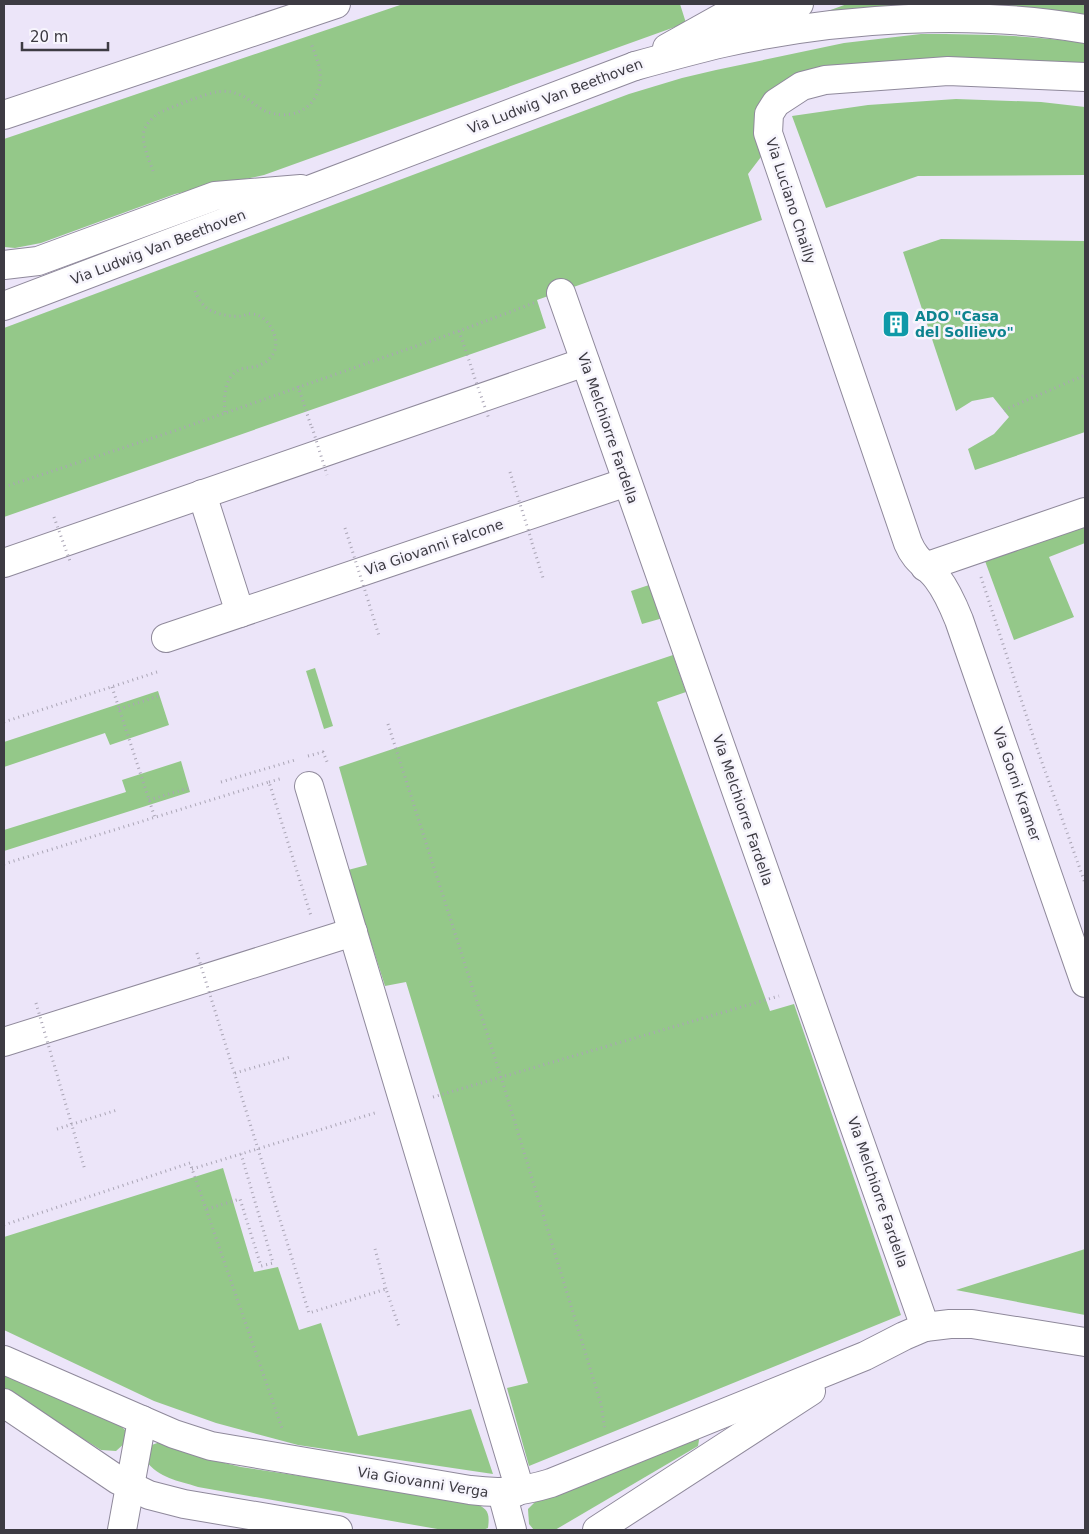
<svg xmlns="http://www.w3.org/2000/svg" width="1089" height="1534" font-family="'DejaVu Sans',sans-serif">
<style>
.green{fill:#94c889}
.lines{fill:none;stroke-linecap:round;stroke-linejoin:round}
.minor-casing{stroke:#8f899b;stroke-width:30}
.major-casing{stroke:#8f899b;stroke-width:30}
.highway-casing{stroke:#8f899b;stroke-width:30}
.path{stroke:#aaa5b5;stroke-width:3;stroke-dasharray:1 4;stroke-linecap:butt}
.minor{stroke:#fff;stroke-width:28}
.major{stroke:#fff;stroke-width:28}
.highway{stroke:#fff;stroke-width:28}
.path-bridge{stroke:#aaa5b5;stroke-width:3;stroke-dasharray:1 4;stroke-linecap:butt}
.labels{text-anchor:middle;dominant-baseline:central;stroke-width:5;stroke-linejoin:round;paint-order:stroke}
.street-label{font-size:14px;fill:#3d3b43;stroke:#f7f5fd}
.culture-label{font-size:14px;font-weight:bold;fill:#0d838f;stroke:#f7f5fd;text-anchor:start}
</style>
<rect width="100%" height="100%" fill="#ece5f9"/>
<g class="green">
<polygon points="403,4 680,4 686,23 264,175 175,194 41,243 15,248 4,247 4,139"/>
<polygon points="847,4 1085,4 1085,19 795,23"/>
<path d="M921,34C976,34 1031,35 1085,43V70L791,82L767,149L748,174L762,220L537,300L546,328L4,517V328L629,94L682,78L716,70L844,43Z"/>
<polygon points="956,99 1041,102 1085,107 1085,175 918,176 826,208 792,116 868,105"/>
<polygon points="941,239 1085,241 1085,432 975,470 968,449 994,434 1009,417 993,397 972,401 956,411 903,252"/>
<polygon points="1085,525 1085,543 1049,557 1074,617 1014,640 985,561"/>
<polygon points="652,584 663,618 642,624 631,591"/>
<polygon points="673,655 686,692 657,702 770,1011 794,1004 901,1315 529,1466 507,1388 528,1383 406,982 385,986 348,870 367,865 339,767"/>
<polygon points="315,668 333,726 324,729 306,671"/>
<polygon points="158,691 169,725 110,745 105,733 4,767 4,742"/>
<polygon points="181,761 190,792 4,851 4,830 126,792 122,780"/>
<polygon points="223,1168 254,1272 278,1267 299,1330 321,1323 358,1436 471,1409 493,1474 298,1445 216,1423 154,1401 4,1330 4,1237"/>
<polygon points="1085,1249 1085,1315 956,1290"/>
<polygon points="4,1370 114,1420 125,1430 126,1442 116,1451 101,1450 4,1389"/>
<polygon points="700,1434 698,1446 555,1530 534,1530 529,1524 528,1509 537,1500"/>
<path d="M160,1442L212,1460L241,1467L473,1502C488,1509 490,1512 488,1528L483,1530H443L198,1487C177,1480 160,1479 145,1460L149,1446Z"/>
</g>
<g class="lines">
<g class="minor-casing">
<g id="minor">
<path d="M1085,77L948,71L825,80L802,86L776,103L769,114L768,133L908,543C916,562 926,564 937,578C947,591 953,605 959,620L1085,983"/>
<polyline points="4,115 336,4"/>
<polyline points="4,265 38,261 215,196 301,189"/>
<polyline points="561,293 925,1327"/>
<polyline points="202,494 240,613"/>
<polyline points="4,563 585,362"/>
<polyline points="925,567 1085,512"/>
<polyline points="166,638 627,482"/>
<polyline points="309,786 517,1480 516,1492"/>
<polyline points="4,1042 353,932"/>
<path d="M4,1360L174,1434L211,1446L470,1490C501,1494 521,1492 551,1483L865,1356L904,1336L925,1327L950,1324H972L1085,1342"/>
<polyline points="4,1403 118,1480 149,1495 184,1504 338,1530"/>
<polyline points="502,1493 512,1530"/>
<polyline points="122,1530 142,1420"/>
<polyline points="597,1530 811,1391"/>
</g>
</g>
<g class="major-casing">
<polyline id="major" points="4,306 635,66"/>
</g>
<g class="highway-casing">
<g id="highway">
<polyline points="732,29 799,4"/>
<polyline points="667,48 746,4"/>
<path d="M635,66C664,58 693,50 723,43C835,18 972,9 1085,29"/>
</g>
</g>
<g class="path">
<path d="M153,171C149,159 141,143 144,130C147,123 153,117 159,113C166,109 208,93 216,92C222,91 230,91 235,93C248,96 256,108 268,112C298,122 323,103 320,72C319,62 314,52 311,43"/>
<path d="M195,291C199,300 203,307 212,311C220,315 233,317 242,316C246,315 250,313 253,314C268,316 279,336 275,349C273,357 267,362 260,365C254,368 247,367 241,369C223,377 224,397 225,413"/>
<polyline points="459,331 473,372"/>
<polyline points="298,386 311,426"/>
<polyline points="1004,410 1085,375"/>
<polyline points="4,487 171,432 459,331 534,303"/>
<polyline points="532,543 544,581"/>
<polyline points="981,577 1039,754 1085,883"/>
<polyline points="368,600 379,636"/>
<polyline points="112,687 155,818"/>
<polyline points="119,709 159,696"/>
<polyline points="4,722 157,672"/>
<polyline points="388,724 501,1077 601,1404 605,1431"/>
<polyline points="308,756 323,752 328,764"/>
<polyline points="221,782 295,760"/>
<polyline points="269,782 283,778"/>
<polyline points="149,800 189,788"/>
<polyline points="4,864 269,782 311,916"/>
<polyline points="235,1073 290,1057"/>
<polyline points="433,1097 779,996"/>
<polyline points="57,1129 117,1110"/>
<polyline points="192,1169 378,1112"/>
<polyline points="207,1209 240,1199 261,1266 273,1263 241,1154"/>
<polyline points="4,1225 190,1163 283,1431"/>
<polyline points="375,1249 386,1289"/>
</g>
<use href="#minor" class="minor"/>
<use href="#major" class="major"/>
<use href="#highway" class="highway"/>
<g class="path-bridge">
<polyline points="473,373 489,419"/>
<polyline points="312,427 327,475"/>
<polyline points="510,472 532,542"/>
<polyline points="54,517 71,564"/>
<polyline points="345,528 367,597"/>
<polyline points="197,953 309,1313 386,1289 399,1327"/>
<polyline points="36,1003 85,1170"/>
</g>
</g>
<defs>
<g id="building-square" transform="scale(1.4375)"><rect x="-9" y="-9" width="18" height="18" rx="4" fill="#0f9aa8" stroke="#f7f5fd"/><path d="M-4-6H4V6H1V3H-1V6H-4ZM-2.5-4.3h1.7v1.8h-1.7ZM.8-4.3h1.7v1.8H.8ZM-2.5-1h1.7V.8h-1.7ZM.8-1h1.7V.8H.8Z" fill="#fff"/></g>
</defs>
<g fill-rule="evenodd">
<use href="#building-square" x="896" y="324"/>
</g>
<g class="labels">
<g class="street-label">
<text transform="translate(555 96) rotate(-21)">Via Ludwig Van Beethoven</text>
<text transform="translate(791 201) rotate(72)">Via Luciano Chailly</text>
<text transform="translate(158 247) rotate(-21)">Via Ludwig Van Beethoven</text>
<text transform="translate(608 428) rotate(71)">Via Melchiorre Fardella</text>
<text transform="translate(434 547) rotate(-19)">Via Giovanni Falcone</text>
<text transform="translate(1017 784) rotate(71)">Via Gorni Kramer</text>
<text transform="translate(743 810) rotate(71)">Via Melchiorre Fardella</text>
<text transform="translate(878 1192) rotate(71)">Via Melchiorre Fardella</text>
<text transform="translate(423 1482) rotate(9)">Via Giovanni Verga</text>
</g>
<g class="culture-label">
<text x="915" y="316">ADO "Casa<tspan x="915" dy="16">del Sollievo"</tspan></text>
</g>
</g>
<rect width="1089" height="1534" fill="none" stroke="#3d3b43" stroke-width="10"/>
<path d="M22 42v8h86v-8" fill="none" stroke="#3d3b43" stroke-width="2.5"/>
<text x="30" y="42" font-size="15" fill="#3d3b43" stroke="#f7f5fd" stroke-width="4" paint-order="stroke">20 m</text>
</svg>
